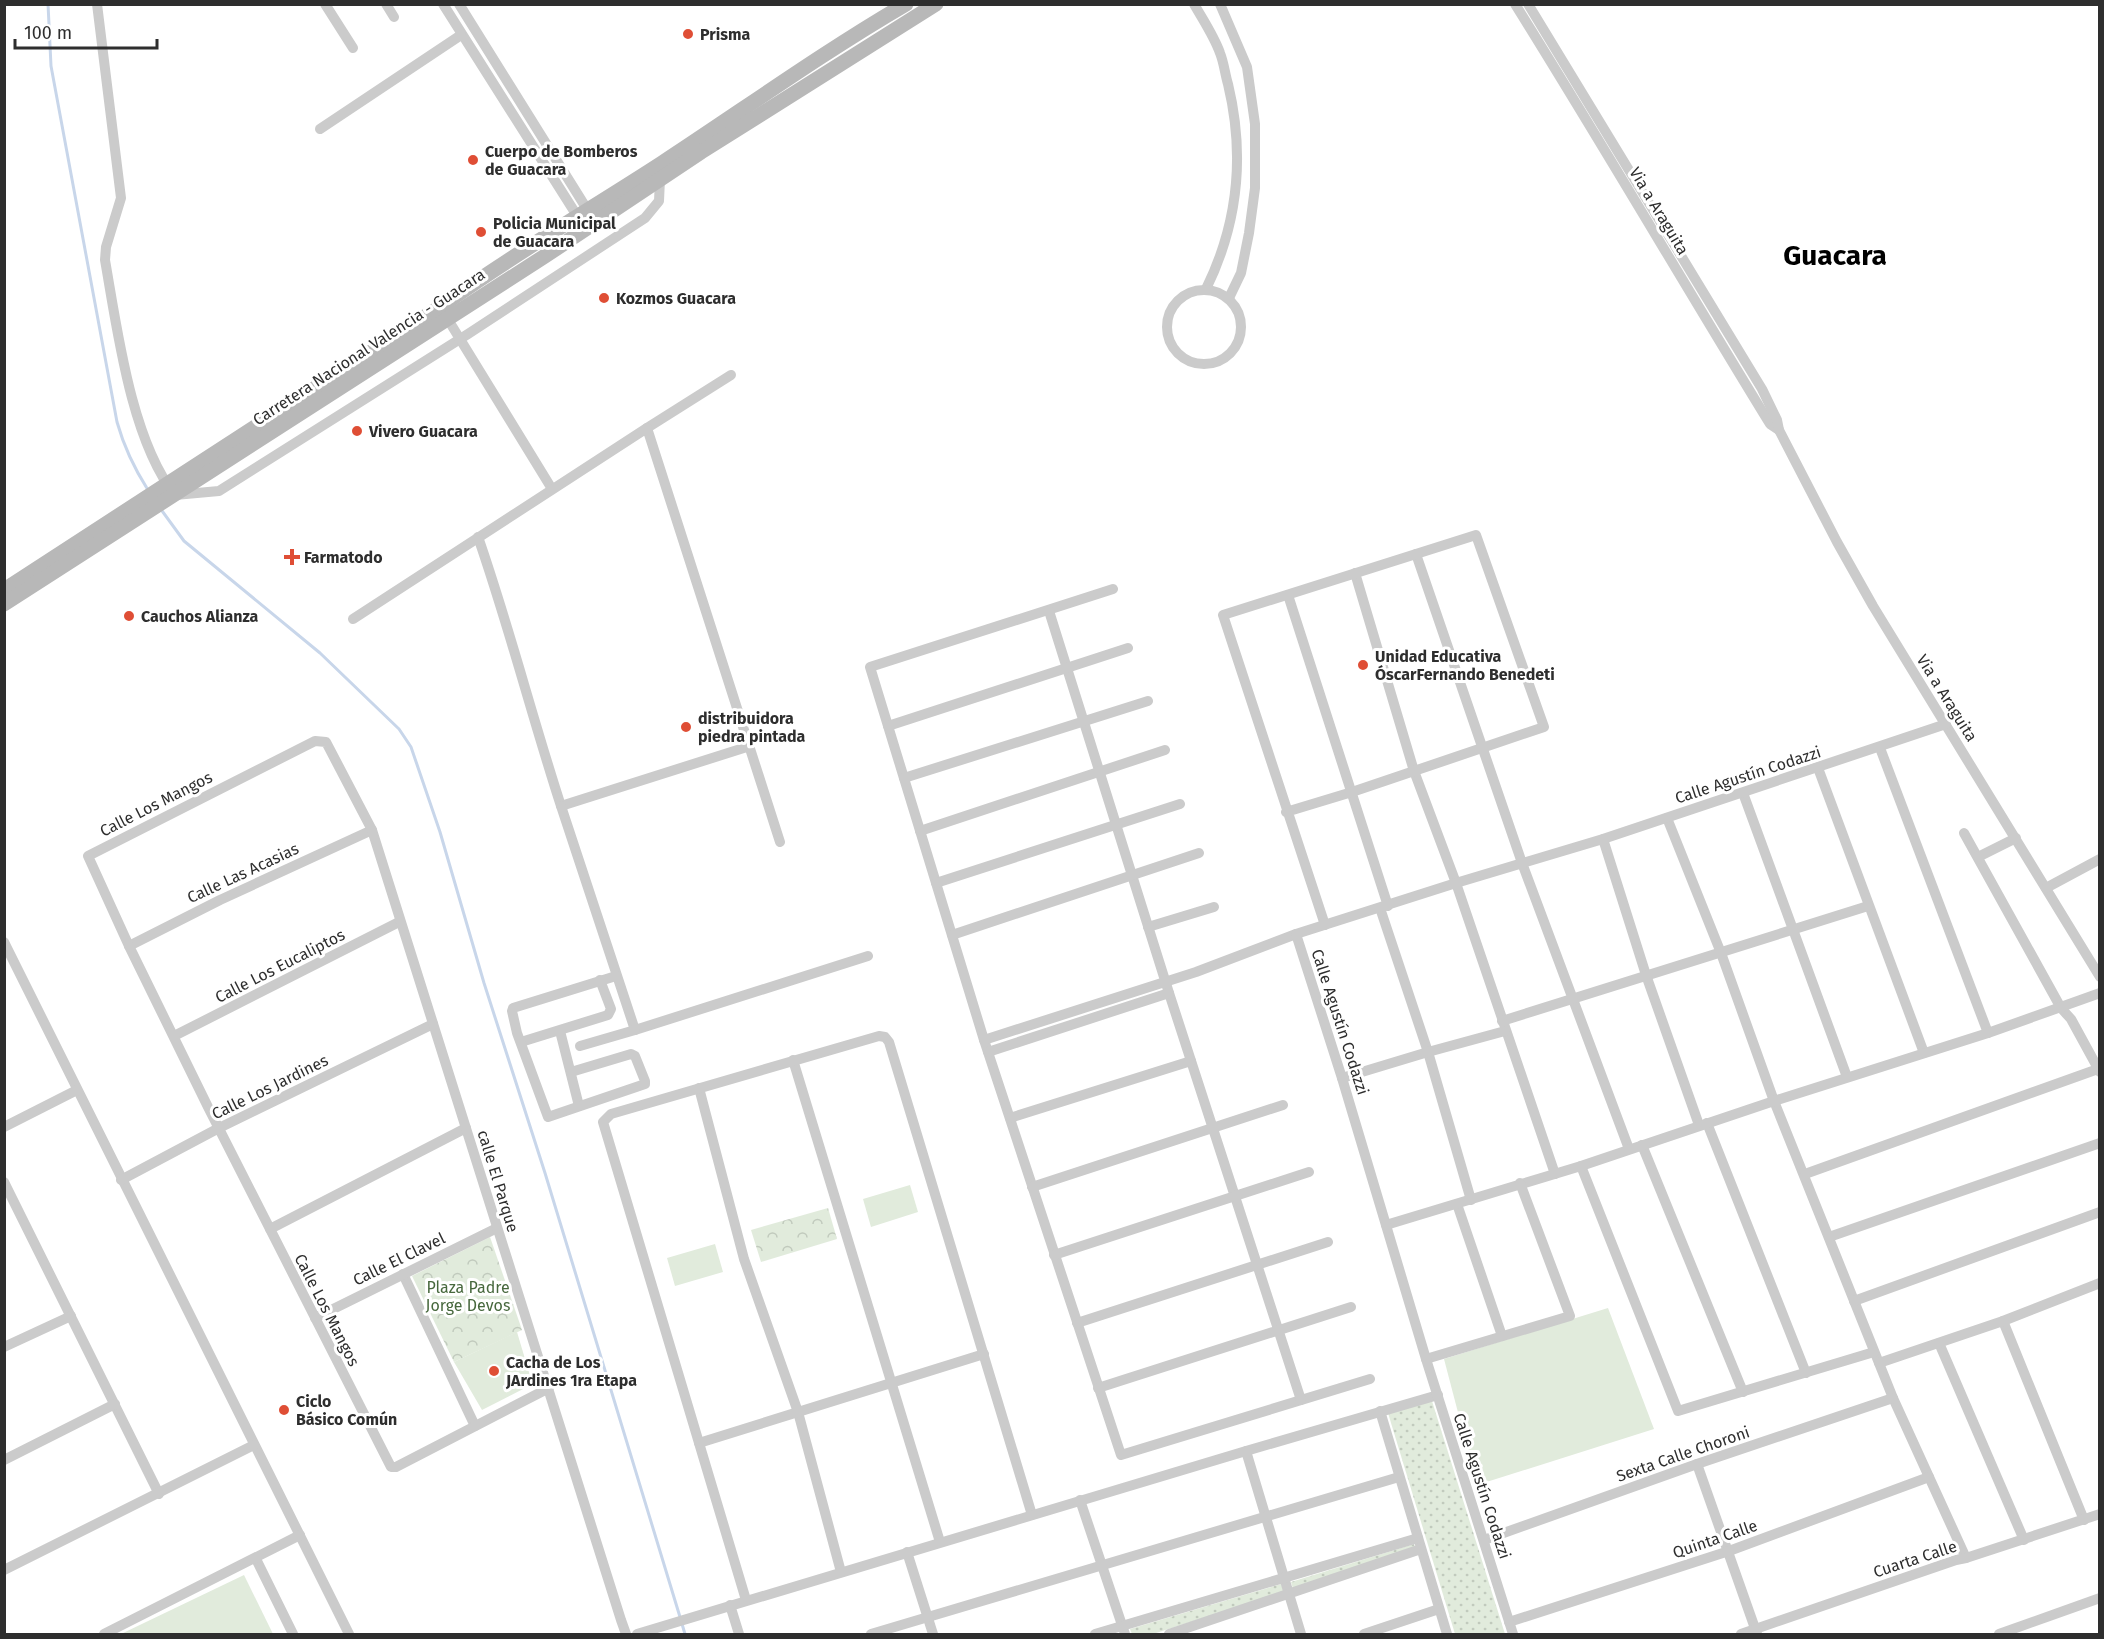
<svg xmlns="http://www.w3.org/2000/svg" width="2104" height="1639" font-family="'Fira Sans',sans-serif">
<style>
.grass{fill:url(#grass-dots)}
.park{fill:url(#park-crowns)}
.pitch{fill:#e1ebdc}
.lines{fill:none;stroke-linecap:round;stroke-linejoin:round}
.stream{stroke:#c8d6ea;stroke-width:3}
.minor{stroke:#cbcbcb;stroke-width:10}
.secondary{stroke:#b8b8b8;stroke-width:15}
.poi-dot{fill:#df4e35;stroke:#fff;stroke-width:2}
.labels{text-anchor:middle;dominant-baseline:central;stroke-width:6;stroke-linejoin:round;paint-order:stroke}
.poi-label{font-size:16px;font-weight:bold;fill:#2e2e2e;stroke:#fff;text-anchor:start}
.street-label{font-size:16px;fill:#2e2e2e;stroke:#fff}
.park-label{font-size:16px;fill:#47683d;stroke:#fff}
.town-label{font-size:28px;font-weight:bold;fill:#000;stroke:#fff}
</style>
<defs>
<pattern id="grass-dots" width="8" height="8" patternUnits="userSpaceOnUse" patternTransform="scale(1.5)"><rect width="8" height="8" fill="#e1ebdc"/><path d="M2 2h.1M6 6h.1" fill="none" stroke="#c1cabd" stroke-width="1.8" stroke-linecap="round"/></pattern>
<pattern id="park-crowns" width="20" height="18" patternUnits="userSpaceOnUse" patternTransform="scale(1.5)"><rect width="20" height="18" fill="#e1ebdc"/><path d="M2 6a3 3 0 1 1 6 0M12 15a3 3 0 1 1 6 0" fill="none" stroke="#c1cabd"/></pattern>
</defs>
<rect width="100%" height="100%" fill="#fff"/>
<g class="grass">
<polygon points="1432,1401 1505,1634 1455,1634 1388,1413"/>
<polygon points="1414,1544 1415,1547 1293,1589 1291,1582"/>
<polygon points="1281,1584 1284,1592 1153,1634 1132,1634 1130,1629"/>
</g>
<g class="park">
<polygon points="828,1208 837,1239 761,1262 751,1230"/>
<polygon points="490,1237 522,1330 454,1362 412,1276"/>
</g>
<g class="pitch">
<polygon points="910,1185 918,1212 871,1227 863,1199"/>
<polygon points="715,1244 723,1272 675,1286 667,1258"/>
<polygon points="1608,1308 1654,1429 1477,1485 1444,1359"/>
<polygon points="517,1332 531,1379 529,1386 482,1410 454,1362"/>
<polygon points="244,1575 273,1634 121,1634"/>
</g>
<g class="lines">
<g class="stream">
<path d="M48,4L51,66L117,422C124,447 134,468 148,490"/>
<polyline points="160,508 184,541 320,653 399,729 411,747 440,832 484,983 545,1173 680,1617"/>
<polyline points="682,1624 685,1634"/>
</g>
<g class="minor">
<path d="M97,4L121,198L106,247L105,260C117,328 131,440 175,495L219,491L468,334L645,218L659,201L660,179"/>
<polyline points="325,4 353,48"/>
<polyline points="386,4 394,17"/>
<polyline points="443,4 581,222"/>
<polyline points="459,4 590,214"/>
<path d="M1194,4C1203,20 1214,36 1220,53C1224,63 1225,74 1228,84C1245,155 1238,224 1206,289"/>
<polyline points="1220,4 1247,67 1255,124 1255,188 1249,233 1241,273 1229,298"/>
<path d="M1515,4C1602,143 1684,284 1770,424L1779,430"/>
<polyline points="1528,4 1762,389 1777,420 1779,430 1837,542 1873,606 2100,977"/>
<polyline points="320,129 461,35"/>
<circle cx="1204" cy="327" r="37"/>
<polyline points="444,313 552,489"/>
<polyline points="647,428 731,375"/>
<path d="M478,537C509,626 532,717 561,806L750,746"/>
<polyline points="1416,554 1522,863 1629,1149"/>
<polyline points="1355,573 1414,771 1456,883 1555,1174"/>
<polyline points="1113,589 870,667 984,1040 1121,1455 1370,1379"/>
<polyline points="1288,595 1388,906"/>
<polyline points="1049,611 1169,993 1301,1400"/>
<polyline points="353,619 647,428 780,842"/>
<polyline points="888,726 1128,648"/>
<polyline points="1880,748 1988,1033"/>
<polyline points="1818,768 1924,1053"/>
<polyline points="904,778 1148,701"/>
<polyline points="1743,793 1847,1077"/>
<polyline points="561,806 635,1030 868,956"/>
<polyline points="1286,812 1352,792 1544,727 1476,535 1223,615 1325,925"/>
<polyline points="1667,818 1721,953 1774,1101 1893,1398 1966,1558"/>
<polyline points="920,831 1165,750"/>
<polyline points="1964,833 2061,1008 2071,1019 2100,1072"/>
<polyline points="1603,839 1646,975 1699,1125"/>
<polyline points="1978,857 2016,838"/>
<polyline points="936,883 1180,804"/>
<polyline points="2046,888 2100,859"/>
<polyline points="1380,908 1428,1052 1471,1200"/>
<polyline points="1148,927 1214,907"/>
<polyline points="952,935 1199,853"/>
<polyline points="4,942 349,1634"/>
<polyline points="129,946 220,900 372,830"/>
<polyline points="1502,1021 1868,906"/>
<polyline points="560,1031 579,1106"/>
<polyline points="174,1036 399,922"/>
<polyline points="984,1040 1196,972 1296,934"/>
<polyline points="521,1042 608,1015 611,1009 600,980"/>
<polyline points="580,1046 635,1030"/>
<polyline points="988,1052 1169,993"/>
<polyline points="793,1060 940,1542"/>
<polyline points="571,1072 631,1054 635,1056 645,1081 645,1084 548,1117 517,1033 512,1011 513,1008 616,976"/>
<polyline points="1342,1078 1428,1052 1505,1031"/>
<polyline points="699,1088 744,1259 798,1412 841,1572"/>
<polyline points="1010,1118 1191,1061"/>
<polyline points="1707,1123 1806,1373"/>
<polyline points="4,1127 77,1090"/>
<polyline points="1642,1145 1743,1392"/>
<polyline points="1581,1166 1678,1411 1874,1352"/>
<polyline points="1805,1174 2098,1069"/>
<polyline points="121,1180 219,1128 433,1024"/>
<polyline points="4,1182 159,1494"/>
<polyline points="1032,1187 1283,1105"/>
<polyline points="1457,1204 1502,1336"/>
<polyline points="1386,1225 1581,1166 1774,1101 1988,1033 2100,993"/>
<polyline points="270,1229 466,1128"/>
<polyline points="1829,1237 2100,1143"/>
<polyline points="1054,1255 1309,1172"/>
<polyline points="403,1274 475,1426"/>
<polyline points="1854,1301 2100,1212"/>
<polyline points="315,1318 497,1228"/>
<polyline points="2003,1321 2084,1520"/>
<polyline points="1077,1323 1328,1242"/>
<polyline points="1939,1343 2024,1540"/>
<polyline points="4,1347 71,1316"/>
<polyline points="1426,1359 1570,1316 1520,1183"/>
<polyline points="1879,1363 2003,1321 2100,1283"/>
<polyline points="549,1388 396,1467 391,1467 208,1107 129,946 88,856 315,741 326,742 372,830 621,1620 626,1634"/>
<polyline points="1098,1388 1351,1307"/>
<polyline points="1380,1411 1447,1634"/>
<polyline points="699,1443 984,1354"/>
<polyline points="1246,1451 1301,1634"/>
<polyline points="4,1460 115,1404"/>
<polyline points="1697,1464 1757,1634"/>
<polyline points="1080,1500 1125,1634"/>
<polyline points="1484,1540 1697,1464 1893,1398"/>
<polyline points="907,1552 933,1634"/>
<polyline points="256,1559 293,1634"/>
<polyline points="4,1570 254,1445"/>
<polyline points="746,1600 603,1122 611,1114 879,1036 885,1037 889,1042 1032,1515"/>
<polyline points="730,1605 739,1634"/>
<polyline points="1509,1622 1729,1551 1929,1477"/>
<polyline points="104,1634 300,1535"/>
<polyline points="637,1634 1246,1451 1438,1395"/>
<polyline points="871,1634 1399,1477"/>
<polyline points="1095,1634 1418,1538"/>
<polyline points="1169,1634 1421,1549"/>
<polyline points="1364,1634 1439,1609"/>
<polyline points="1513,1634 1426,1359 1342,1078 1296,934 1456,883 1603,839 1946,724"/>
<polyline points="1741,1634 1956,1560 1966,1558 2100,1514"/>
<polyline points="1999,1634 2100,1598"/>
</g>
<g class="secondary">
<path d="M4,590L440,307C512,255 588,211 662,163C743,110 822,53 906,4"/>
<polyline points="4,604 545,256 701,152 936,4"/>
</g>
</g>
<g class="poi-dot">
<circle cx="688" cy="34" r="6"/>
<circle cx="473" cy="160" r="6"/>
<circle cx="481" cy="232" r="6"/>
<circle cx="604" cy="298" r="6"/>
<circle cx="357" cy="431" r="6"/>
<path d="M289 548h6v6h6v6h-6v6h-6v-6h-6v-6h6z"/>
<circle cx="129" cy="616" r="6"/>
<circle cx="1363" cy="665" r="6"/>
<circle cx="686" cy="727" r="6"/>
<circle cx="494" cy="1371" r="6"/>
<circle cx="284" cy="1410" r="6"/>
</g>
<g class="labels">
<g class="poi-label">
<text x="700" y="34">Prisma</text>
<text x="485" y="151">Cuerpo de Bomberos<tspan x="485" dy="18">de Guacara</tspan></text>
<text x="493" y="223">Policia Municipal<tspan x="493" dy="18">de Guacara</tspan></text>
<text x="616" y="298">Kozmos Guacara</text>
<text x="369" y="431">Vivero Guacara</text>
<text x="304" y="557">Farmatodo</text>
<text x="141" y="616">Cauchos Alianza</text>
<text x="1375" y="656">Unidad Educativa<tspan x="1375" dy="18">ÓscarFernando Benedeti</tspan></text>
<text x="698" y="718">distribuidora<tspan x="698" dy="18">piedra pintada</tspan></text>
<text x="506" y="1362">Cacha de Los<tspan x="506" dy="18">JArdines 1ra Etapa</tspan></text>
<text x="296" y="1401">Ciclo<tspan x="296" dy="18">Básico Común</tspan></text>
</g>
<g class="street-label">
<text transform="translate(1659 211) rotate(59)">Via a Araguita</text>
<text transform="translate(369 347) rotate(-33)">Carretera Nacional Valencia - Guacara</text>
<text transform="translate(1947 698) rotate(58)">Via a Araguita</text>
<text transform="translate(1748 775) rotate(-18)">Calle Agustín Codazzi</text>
<text transform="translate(156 804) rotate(-27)">Calle Los Mangos</text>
<text transform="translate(243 873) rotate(-25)">Calle Las Acasias</text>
<text transform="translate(280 966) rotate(-27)">Calle Los Eucaliptos</text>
<text transform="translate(1340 1022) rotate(72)">Calle Agustín Codazzi</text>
<text transform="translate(270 1087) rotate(-26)">Calle Los Jardines</text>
<text transform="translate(498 1181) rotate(73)">calle El Parque</text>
<text transform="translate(399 1259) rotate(-26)">Calle El Clavel</text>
<text transform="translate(327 1310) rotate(63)">Calle Los Mangos</text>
<text transform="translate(1683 1454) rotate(-19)">Sexta Calle Choroni</text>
<text transform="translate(1482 1486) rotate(72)">Calle Agustín Codazzi</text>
<text transform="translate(1715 1539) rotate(-19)">Quinta Calle</text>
<text transform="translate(1915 1559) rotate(-18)">Cuarta Calle</text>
</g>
<g class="park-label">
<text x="468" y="1287">Plaza Padre<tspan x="468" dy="18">Jorge Devos</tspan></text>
</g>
<g class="town-label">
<text x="1835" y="255">Guacara</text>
</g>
</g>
<rect width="2104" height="1639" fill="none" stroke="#2e2e2e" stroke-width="12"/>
<path d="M15 39v9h142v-9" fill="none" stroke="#2e2e2e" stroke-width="3"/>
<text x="24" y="39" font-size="18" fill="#2e2e2e" stroke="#ffffff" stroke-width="4.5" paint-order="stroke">100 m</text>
</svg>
